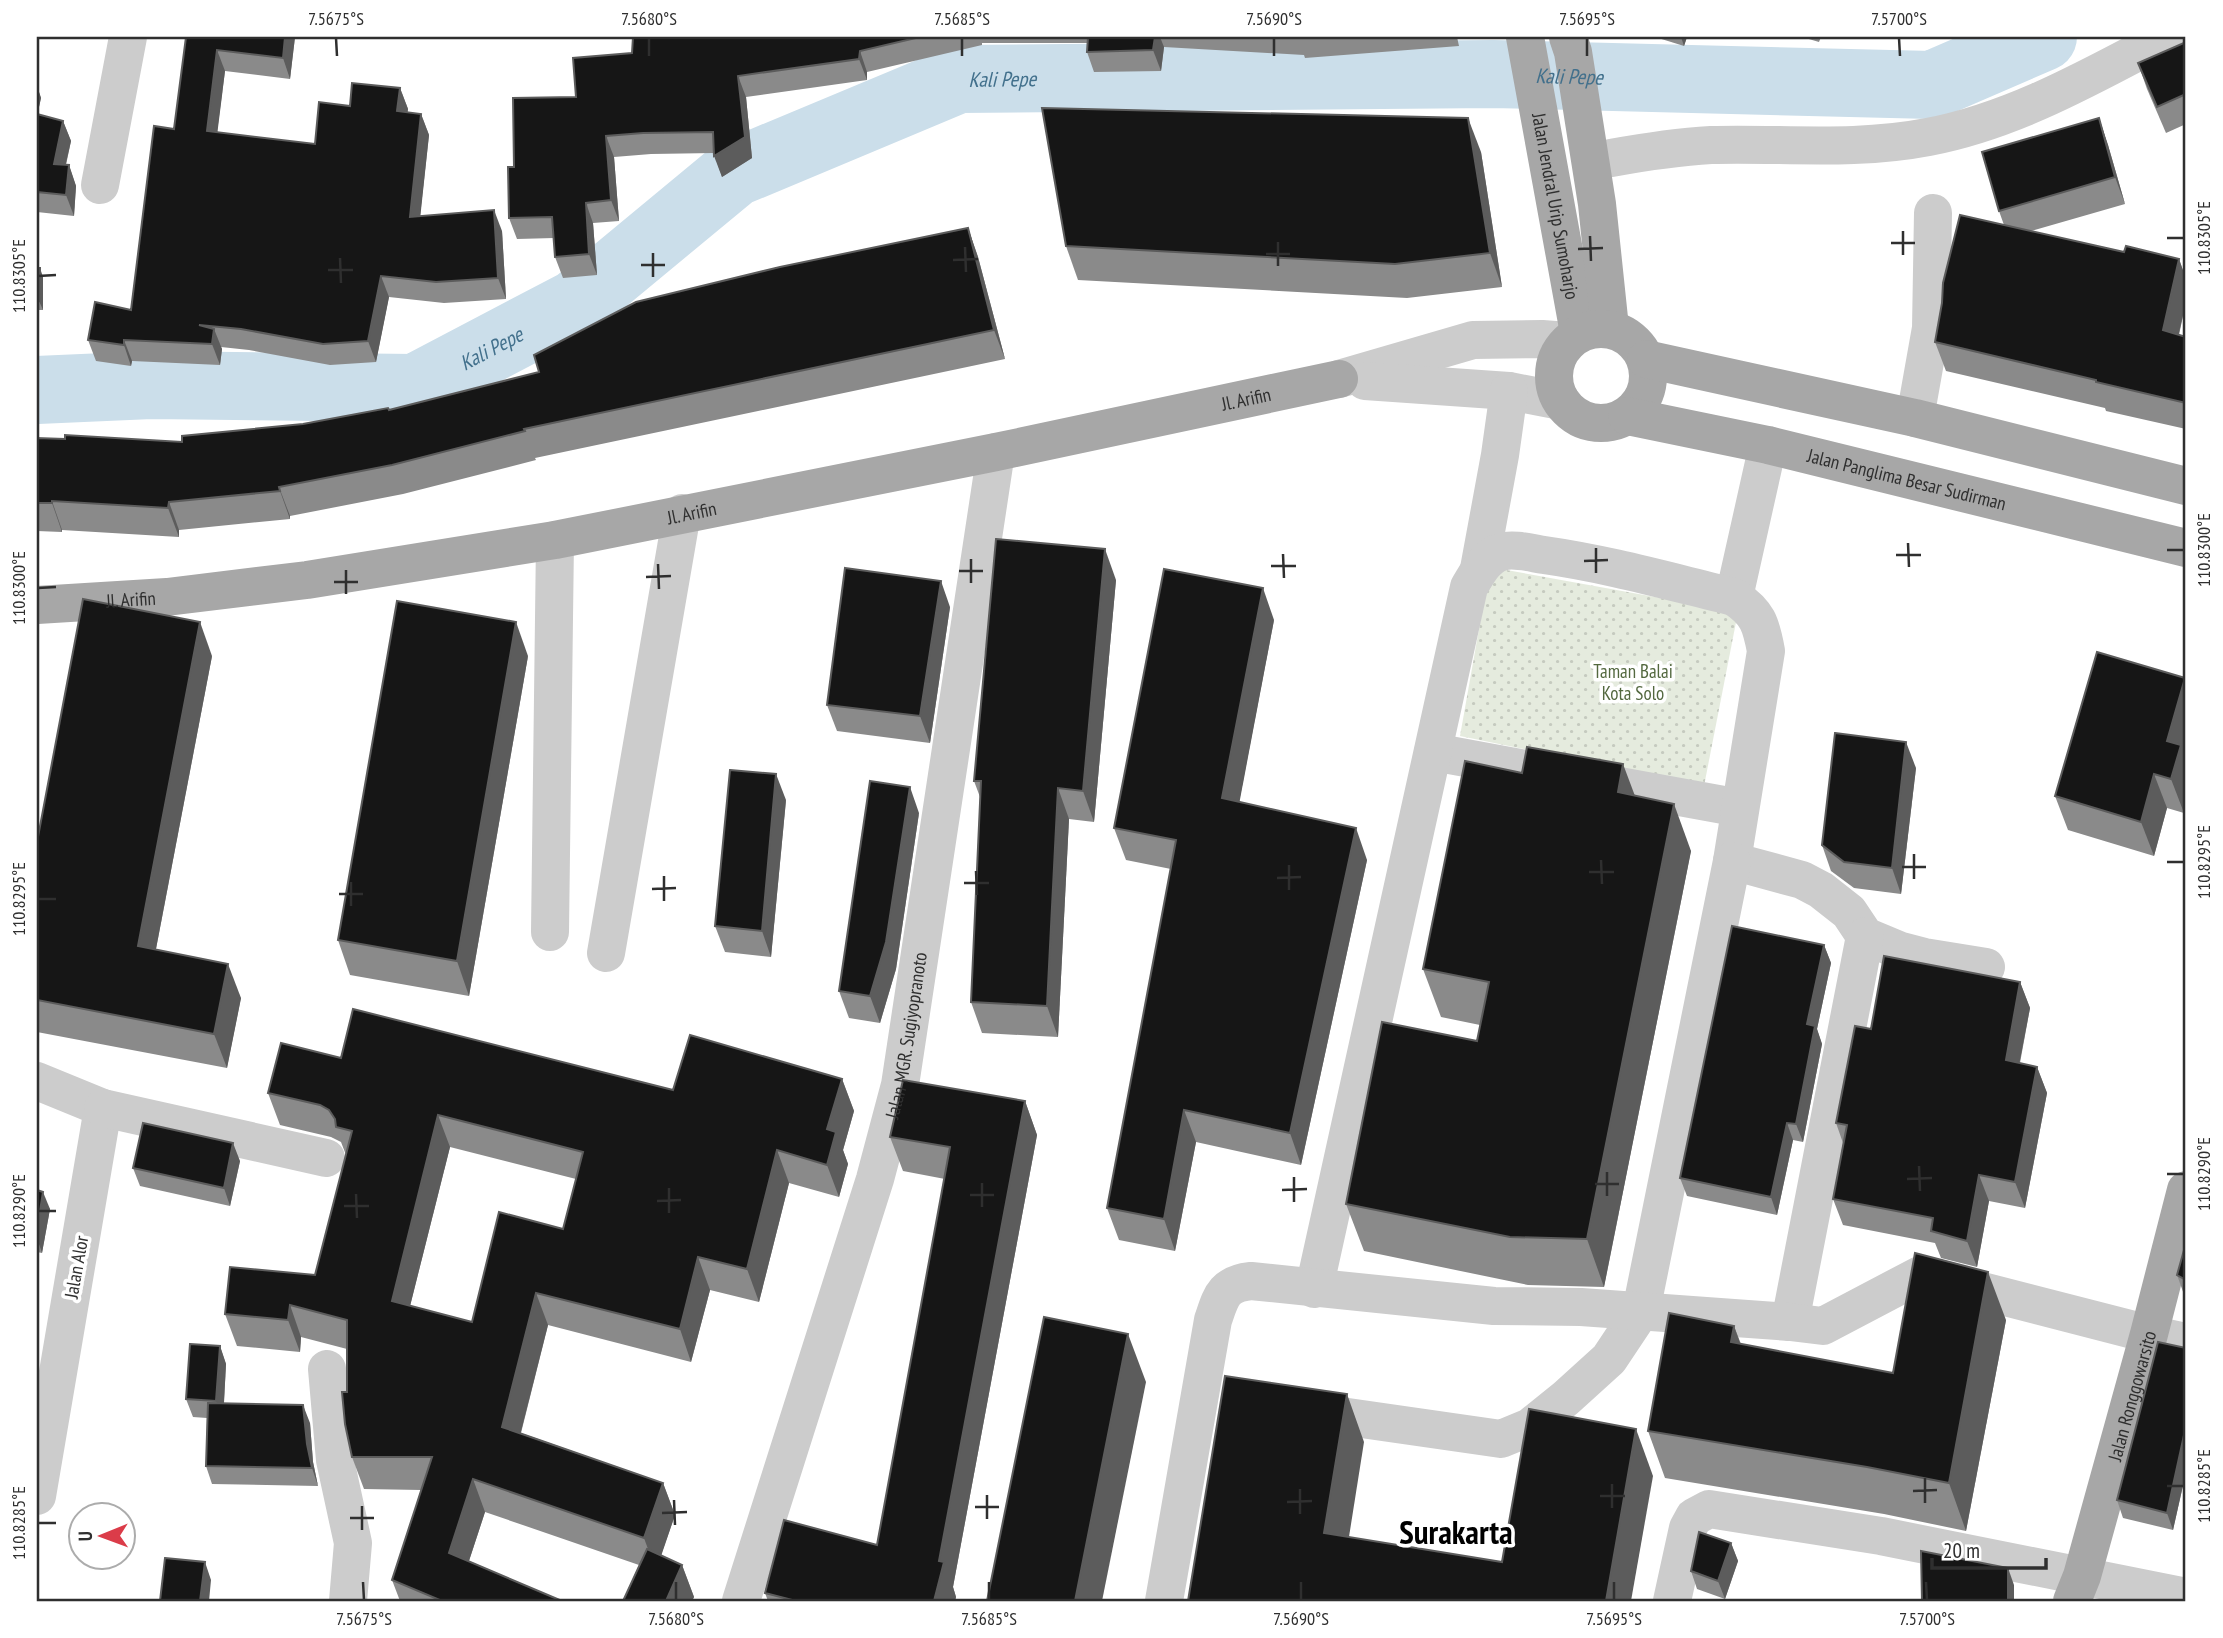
<svg xmlns="http://www.w3.org/2000/svg" width="2223" height="1638" font-family="'PT Sans Narrow',sans-serif">
<style>
.green{fill:url(#green-dots)}
.lines{fill:none;stroke-linecap:round;stroke-linejoin:round}
.river{stroke:#cbdeea;stroke-width:68}
.minor{stroke:#ccc;stroke-width:38}
.major{stroke:#a7a7a7;stroke-width:38}
.wall{fill:#8a8a8a;fill-rule:evenodd}
.shaded-wall{fill:#5c5c5c}
.building{fill:#161616;stroke:#5c5c5c;stroke-width:2;fill-rule:evenodd}
.ticks{fill:none;stroke:#2f2f2f;stroke-width:2.5}
.labels{text-anchor:middle;dominant-baseline:central;stroke-width:7;stroke-linejoin:round;paint-order:stroke}
.street-label{font-size:19px;fill:#2f2f2f;stroke:#fff}
.park-label{font-size:19px;fill:#53683f;stroke:#fff}
.water-label{font-size:21px;font-style:italic;fill:#42708c;stroke:#fff}
.town-label{font-size:33px;font-weight:bold;fill:#000;stroke:#fff}
.neatline{fill:none;stroke:#2f2f2f;stroke-width:2.5}
.ticks-label{font-size:18px;text-anchor:middle;fill:#2f2f2f}
</style>
<defs>
<pattern id="green-dots" width="8" height="8" patternUnits="userSpaceOnUse" patternTransform="scale(1.75)"><rect width="8" height="8" fill="#e5ebde"/><path d="M2 2h.1M6 6h.1" fill="none" stroke="#c5cabf" stroke-width="1.8" stroke-linecap="round"/></pattern>
</defs>
<rect width="100%" height="100%" fill="#fff"/>
<polygon class="green" points="1490,567 1738,612 1704,786 1460,736"/>
<g class="lines">
<path class="river" id="s1" d="M37,390L151,385L415,388L577,303L734,173L959,79L1493,74L1932,85L2043,37"/>
<g class="minor">
<path d="M1611,158C1644,152 1677,147 1711,145C1783,143 1856,151 1928,137C2013,121 2090,77 2166,37"/>
<polyline points="100,185 128,37"/>
<polyline points="1339,379 1473,340 1542,339 1568,341"/>
<polyline points="1365,381 1509,391 1561,401"/>
<polyline points="1915,418 1931,328 1933,213"/>
<polyline points="1479,569 1500,455 1509,391"/>
<polyline points="1734,597 1768,445"/>
<polyline points="1433,752 1740,808"/>
<polyline points="550,932 555,540"/>
<polyline points="606,953 682,513"/>
<polyline points="37,1081 103,1108 37,1496"/>
<polyline points="103,1108 326,1158"/>
<path d="M1314,1289L1469,587C1477,574 1485,557 1501,552C1513,548 1531,553 1544,555C1608,564 1671,582 1734,597C1758,613 1761,624 1766,651L1732,861L1802,880L1821,890L1849,912L1865,936L1901,951L1924,957L1986,967"/>
<polyline points="1790,1322 1865,936"/>
<polyline points="327,1369 335,1460 353,1543 348,1601"/>
<polyline points="1306,1411 1501,1439 1530,1427 1566,1398 1609,1359 1641,1311 1732,861"/>
<path id="s2" d="M741,1601L875,1179L900,1085L996,452"/>
<path d="M1164,1601L1213,1320C1221,1297 1223,1284 1251,1281L1494,1306L1581,1307L1790,1322L1823,1326L1920,1275L2149,1334L2186,1342"/>
<polyline points="1672,1601 1688,1528 1694,1517 1709,1509 1881,1536 2186,1597"/>
</g>
<g class="major">
<path id="s3" d="M1525,37L1579,333"/>
<polyline points="1568,37 1573,52 1597,204 1610,328"/>
<circle cx="1601" cy="376" r="47"/>
<polyline points="1646,359 1915,418 2186,486"/>
<path id="s4" d="M1627,416L1768,445L2186,548"/>
<path id="s5" d="M37,605L167,597L307,580L555,540L996,452L1339,379"/>
<path id="s6" d="M2072,1601L2082,1576L2149,1334L2186,1190"/>
</g>
</g>
<g class="wall">
<polygon points="186,37 295,37 290,79 225,71 217,132 315,144 350,106 400,88 408,109 407,112 421,114 429,135 420,216 502,231 506,299 444,303 389,297 376,362 330,365 249,350 221,347 222,349 220,365 132,361 131,366 96,361 88,340 131,310 174,129"/>
<polygon points="633,37 1457,37 1459,46 1305,58 1304,55 1164,47 1161,71 1094,72 1087,52 1087,43 982,43 982,45 867,72 867,80 746,97 752,158 722,177 714,153 651,154 614,157 619,221 593,223 597,275 563,278 555,257 554,238 517,239 509,218 514,167 576,97 632,53"/>
<polygon points="1655,37 1687,37 1684,46"/>
<polygon points="1802,37 1821,37 1819,42"/>
<polygon points="2186,42 2186,124 2166,133 2147,89 2138,63"/>
<polygon points="37,86 41,98 37,115 63,121 71,141 66,165 69,165 76,186 74,216 37,212"/>
<polygon points="2099,118 2108,145 2125,204 2031,231 2124,252 2179,259 2186,279 2186,302 2179,335 2186,337 2186,429 2106,411 2105,408 1946,371 1935,342 2004,225 1999,211"/>
<polygon points="1481,152 1502,287 1407,298 1078,280 1066,246"/>
<polygon points="968,228 978,257 1005,359 535,458 536,460 403,494 290,516 290,519 179,530 179,537 62,530 62,532 37,531 37,438 182,442 303,424 389,410 539,372"/>
<polygon points="37,268 43,277 43,310 37,310"/>
<polygon points="1116,580 1094,822 1069,819 1058,1037 982,1033 971,1002 980,797 974,781"/>
<polygon points="950,607 930,743 837,731 827,705"/>
<polygon points="1274,620 1239,802 1367,860 1301,1165 1196,1142 1175,1251 1119,1240 1107,1208 1171,869 1126,860 1114,828"/>
<polygon points="212,656 156,949 241,998 227,1068 37,1032 37,842"/>
<polygon points="528,656 469,996 350,975 338,940"/>
<polygon points="2185,678 2186,681 2186,751 2185,756 2186,761 2186,804 2184,813 2167,808 2154,856 2068,830 2055,796"/>
<polygon points="1916,768 1901,894 1854,888 1831,871 1822,845"/>
<polygon points="1635,796 1691,851 1604,1287 1528,1285 1364,1251 1346,1204 1477,1041 1480,1025 1441,1017 1423,969"/>
<polygon points="786,800 771,957 725,952 715,926"/>
<polygon points="919,813 896,969 880,1023 849,1018 839,991"/>
<polygon points="1824,945 1831,963 1817,1029 1822,1044 1803,1142 1793,1140 1777,1215 1687,1196 1680,1178"/>
<polygon points="2020,982 2030,1008 2020,1063 2037,1067 2047,1093 2025,1208 1989,1201 1977,1267 1941,1258 1935,1243 1843,1225 1833,1199 1843,1143 1836,1123 1871,1029"/>
<path d="M341,1058L673,1090L842,1079L854,1111L843,1150L848,1164L839,1197L789,1183L759,1302L710,1290L691,1362L548,1325L521,1433L663,1483L675,1515L661,1555L682,1565L694,1597L692,1601H623L639,1565L485,1512L469,1561L562,1601H400L392,1580L421,1490L364,1489L352,1457L347,1392V1349L301,1337L300,1352L237,1346L225,1314L315,1275L346,1155L341,1142L331,1137L280,1125L268,1093ZM450,1147L576,1179L563,1229L472,1322L410,1306Z"/>
<polygon points="1025,1101 1037,1135 953,1587 956,1597 955,1601 768,1601 765,1593 877,1545 945,1179 903,1171 890,1137"/>
<polygon points="240,1161 230,1206 140,1186 133,1168"/>
<polygon points="37,1190 50,1209 42,1253 37,1252"/>
<polygon points="2186,1243 2186,1300 2177,1275"/>
<polygon points="2006,1320 1966,1531 1884,1514 1665,1478 1648,1431 1734,1326 1741,1344 1893,1373"/>
<polygon points="220,1346 226,1364 224,1403 310,1423 313,1462 318,1486 212,1484 206,1466 207,1418 193,1417 186,1399"/>
<polygon points="2186,1348 2186,1472 2173,1530 2123,1518 2117,1500"/>
<polygon points="1731,1543 1738,1561 1725,1599 1697,1589 1691,1571"/>
</g>
<g class="shaded-wall">
<polygon points="285,37 295,37 290,79 283,58"/>
<polygon points="1155,37 1160,37 1164,47 1161,71 1153,50"/>
<polygon points="1681,37 1687,37 1684,46"/>
<polygon points="217,50 225,71 215,152 207,131"/>
<polygon points="860,51 867,72 867,80 859,59"/>
<polygon points="738,76 746,97 752,158 722,177 714,156"/>
<polygon points="37,86 41,98 37,116"/>
<polygon points="400,88 408,109 405,132 397,111"/>
<polygon points="421,114 429,135 418,238 410,217"/>
<polygon points="1468,118 1481,152 1502,287 1490,253"/>
<polygon points="2099,118 2108,145 2125,204 2115,177"/>
<polygon points="63,121 71,141 61,185 54,164"/>
<polygon points="606,136 614,157 619,221 611,200"/>
<polygon points="69,165 76,186 74,216 66,195"/>
<polygon points="586,203 593,223 597,275 589,254"/>
<polygon points="494,210 502,231 506,299 498,278"/>
<polygon points="968,228 978,257 1005,359 994,330"/>
<polygon points="2179,259 2186,279 2186,302 2173,359 2163,330"/>
<polygon points="40,268 43,277 43,310 39,301"/>
<polygon points="381,276 389,297 376,362 368,341"/>
<polygon points="214,329 222,349 220,365 212,344"/>
<polygon points="124,340 132,361 131,366 124,345"/>
<polygon points="279,487 290,516 290,519 280,491"/>
<polygon points="52,501 62,530 62,532 52,503"/>
<polygon points="169,502 179,530 179,537 168,508"/>
<polygon points="1105,549 1116,580 1094,822 1083,791"/>
<polygon points="941,581 950,607 930,743 920,716"/>
<polygon points="1263,588 1274,620 1234,831 1222,798"/>
<polygon points="200,622 212,656 150,980 138,946"/>
<polygon points="516,622 528,656 469,996 457,961"/>
<polygon points="2185,678 2186,681 2186,751 2185,756 2186,761 2186,804 2184,813 2171,779 2167,741"/>
<polygon points="1906,742 1916,768 1901,894 1892,868"/>
<polygon points="1623,764 1641,812 1618,792"/>
<polygon points="776,774 786,800 771,957 762,931"/>
<polygon points="2154,774 2167,808 2154,856 2141,822"/>
<polygon points="910,787 919,813 896,969 880,1023 870,996"/>
<polygon points="1058,788 1069,819 1058,1037 1047,1006"/>
<polygon points="1674,804 1691,851 1604,1287 1587,1239"/>
<polygon points="1356,828 1367,860 1301,1165 1290,1133"/>
<polygon points="1824,945 1831,963 1817,1029 1822,1044 1803,1142 1796,1124 1807,1024"/>
<polygon points="228,964 241,998 227,1068 214,1034"/>
<polygon points="2020,982 2030,1008 2015,1086 2006,1060"/>
<polygon points="2037,1067 2047,1093 2025,1208 2015,1182"/>
<polygon points="842,1079 854,1111 843,1150 848,1164 839,1197 827,1165 827,1129"/>
<polygon points="1025,1101 1037,1135 953,1587 956,1597 955,1601 934,1601 939,1561"/>
<polygon points="1184,1110 1196,1142 1175,1251 1164,1219"/>
<polygon points="438,1115 450,1147 403,1334 392,1301"/>
<polygon points="1787,1123 1793,1140 1777,1215 1771,1197"/>
<polygon points="233,1143 240,1161 230,1206 224,1188"/>
<polygon points="777,1150 789,1183 759,1302 747,1269"/>
<polygon points="1979,1175 1989,1201 1977,1267 1967,1241"/>
<polygon points="43,1192 50,1209 42,1253 37,1238 37,1230"/>
<polygon points="698,1257 710,1290 691,1362 680,1329"/>
<polygon points="1988,1272 2006,1320 1966,1531 1949,1483"/>
<polygon points="536,1293 548,1325 514,1459 502,1427"/>
<polygon points="290,1305 301,1337 300,1352 288,1320"/>
<polygon points="1734,1326 1751,1374 1731,1342"/>
<polygon points="1128,1334 1146,1382 1102,1601 1075,1601"/>
<polygon points="220,1346 226,1364 223,1419 216,1401"/>
<polygon points="1347,1394 1364,1442 1342,1581 1324,1533"/>
<polygon points="303,1405 310,1423 313,1462 318,1486 312,1468 307,1444"/>
<polygon points="2186,1426 2186,1472 2173,1530 2167,1513"/>
<polygon points="1636,1429 1653,1476 1631,1601 1606,1601"/>
<polygon points="473,1479 485,1512 461,1585 449,1553"/>
<polygon points="663,1483 675,1515 656,1571 644,1538"/>
<polygon points="1731,1543 1738,1561 1725,1599 1718,1581"/>
<polygon points="205,1562 211,1580 209,1601 200,1601"/>
<polygon points="682,1565 694,1597 692,1601 666,1601"/>
<polygon points="2008,1568 2014,1585 2014,1601 2008,1601"/>
</g>
<g class="building">
<polygon points="186,37 285,37 283,58 217,50 207,131 315,144 319,102 350,106 352,83 400,88 397,111 421,114 410,217 494,210 498,278 436,282 381,276 368,341 323,344 241,329 199,325 214,329 212,344 124,340 124,345 88,340 95,302 131,310 154,126 174,129"/>
<polygon points="633,37 920,37 860,51 859,59 738,76 745,137 714,156 713,132 643,133 606,136 611,200 586,203 589,254 555,257 552,217 509,218 508,167 514,167 513,98 576,97 573,58 632,53"/>
<polygon points="1088,37 1155,37 1153,50 1087,52"/>
<polygon points="2186,42 2186,94 2157,107 2138,63"/>
<polygon points="1042,108 1468,118 1490,253 1395,264 1066,246"/>
<polygon points="37,114 63,121 54,164 69,165 66,195 37,192"/>
<polygon points="2099,118 2115,177 1999,211 1982,152"/>
<polygon points="1960,215 2124,252 2126,246 2179,259 2163,330 2186,337 2186,403 2096,382 2096,380 1935,342 1942,303 1943,283"/>
<polygon points="968,228 994,330 524,429 525,431 392,465 279,487 280,491 169,502 168,508 52,501 52,503 37,503 37,438 65,439 65,435 182,442 182,436 303,424 388,408 389,410 539,372 534,355 636,302 780,267"/>
<polygon points="37,268 40,268 39,301 37,301"/>
<polygon points="996,539 1105,549 1083,791 1058,788 1047,1006 971,1002 981,781 974,781"/>
<polygon points="845,568 941,581 920,716 827,705"/>
<polygon points="1164,569 1263,588 1222,798 1356,828 1290,1133 1184,1110 1164,1219 1107,1208 1176,840 1114,828"/>
<polygon points="83,599 200,622 138,946 228,964 214,1034 37,1000 37,842"/>
<polygon points="397,601 516,622 457,961 338,940"/>
<polygon points="2097,652 2185,678 2167,741 2181,745 2171,779 2154,774 2141,822 2055,796"/>
<polygon points="1835,733 1906,742 1892,868 1844,862 1822,845"/>
<polygon points="1527,747 1623,764 1618,792 1674,804 1587,1239 1510,1237 1346,1204 1382,1022 1477,1041 1489,982 1423,969 1465,761 1522,773"/>
<polygon points="730,770 776,774 762,931 715,926"/>
<polygon points="870,781 910,787 886,942 870,996 839,991"/>
<polygon points="1732,926 1824,945 1807,1024 1815,1026 1796,1124 1787,1123 1771,1197 1680,1178"/>
<polygon points="1884,956 2020,982 2006,1060 2037,1067 2015,1182 1979,1175 1967,1241 1931,1231 1933,1218 1833,1199 1847,1125 1836,1123 1855,1026 1871,1029"/>
<path d="M353,1009L673,1090L690,1035L842,1079L827,1129L836,1132L827,1165L777,1150L747,1269L698,1257L680,1329L536,1293L502,1427L663,1483L644,1538L473,1479L449,1553L562,1601H442L392,1580L432,1457H352L345,1424L342,1392H347V1320L290,1305L288,1320L225,1314L230,1267L315,1275L352,1131L336,1127L335,1119L329,1110L320,1105L268,1093L281,1043L341,1058ZM438,1115L583,1152L563,1229L499,1212L472,1322L392,1301Z"/>
<polygon points="903,1080 1025,1101 939,1561 944,1562 934,1601 796,1601 765,1593 784,1520 877,1545 950,1147 890,1137"/>
<polygon points="143,1123 233,1143 224,1188 133,1168"/>
<polygon points="37,1190 43,1192 37,1230"/>
<polygon points="2186,1243 2186,1280 2177,1275"/>
<polygon points="1915,1253 1988,1272 1949,1483 1867,1467 1648,1431 1669,1313 1734,1326 1731,1342 1893,1373"/>
<polygon points="1044,1317 1128,1334 1075,1601 987,1601"/>
<polygon points="2158,1342 2186,1348 2186,1426 2167,1513 2117,1500"/>
<polygon points="190,1344 220,1346 216,1401 186,1399"/>
<polygon points="1225,1376 1347,1394 1324,1533 1502,1562 1529,1409 1636,1429 1606,1601 1188,1601"/>
<polygon points="208,1403 303,1405 307,1444 312,1468 206,1466"/>
<polygon points="1699,1532 1731,1543 1718,1581 1691,1571"/>
<polygon points="647,1549 682,1565 666,1601 623,1601"/>
<polygon points="1921,1551 2008,1568 2008,1601 1922,1601"/>
<polygon points="165,1558 205,1562 200,1601 160,1601"/>
</g>
<path class="ticks" d="M336,38L337,56M649,38V56M962,38V56M1274,38V56M1587,38V56M1899,38L1900,56M1903,231V255M1590,236L1591,261M2167,238H2184M1278,242V266M1891,243H1915M965,247L966,272M1578,249L1603,248M653,253V277M1266,254H1290M340,258L341,283M953,260L978,259M641,265H665M328,270H353M38,276L56,275M1908,543L1909,567M1596,548V573M2167,550H2184M1283,554L1284,578M1896,555H1921M971,559V583M1584,561L1608,560M658,564L659,589M1271,566H1296M346,570V594M959,571H983M646,577L671,576M334,582H358M38,588L56,587M1914,854V879M1601,860L1602,884M2167,862H2184M1289,865V890M1902,867H1926M976,871L977,895M1589,872H1614M664,876V901M1277,878L1301,877M351,882V906M964,883H989M652,889L676,888M339,894H363M38,899H56M1919,1166L1920,1191M1607,1172V1196M2167,1174H2184M1294,1177V1202M1907,1179L1932,1178M982,1183V1207M1595,1184H1619M669,1188V1213M1282,1190L1307,1189M356,1194L357,1218M970,1195H994M657,1201L681,1200M344,1206H369M38,1211H56M1925,1478V1503M1612,1484V1508M2167,1486H2184M1300,1489V1514M1913,1491L1937,1490M987,1495V1519M1600,1496H1625M674,1500L675,1525M1287,1502L1312,1501M362,1506V1530M975,1507H999M662,1513L687,1512M350,1518H374M38,1523H56M363,1582L364,1600M676,1582V1600M989,1582V1600M1301,1582V1600M1614,1582V1600M1926,1582L1927,1600"/>
<g class="labels">
<g class="street-label">
<text stroke="none"><textPath href="#s3" startOffset="172">Jalan Jendral Urip Sumoharjo</textPath></text>
<text stroke="none"><textPath href="#s5" startOffset="1228">Jl. Arifin</textPath></text>
<text stroke="none"><textPath href="#s4" startOffset="287">Jalan Panglima Besar Sudirman</textPath></text>
<text stroke="none"><textPath href="#s5" startOffset="662">Jl. Arifin</textPath></text>
<text stroke="none"><textPath href="#s5" startOffset="94">Jl. Arifin</textPath></text>
<text stroke="none"><textPath href="#s2" startOffset="590">Jalan MGR. Sugiyopranoto</textPath></text>
<text transform="translate(76 1267) rotate(-80)">Jalan Alor</text>
<text stroke="none"><textPath href="#s6" startOffset="214">Jalan Ronggowarsito</textPath></text>
</g>
<g class="park-label">
<text x="1633" y="671">Taman Balai<tspan x="1633" dy="22">Kota Solo</tspan></text>
</g>
<g class="water-label">
<text stroke="none"><textPath href="#s1" startOffset="1619">Kali Pepe</textPath></text>
<text stroke="none"><textPath href="#s1" startOffset="1052">Kali Pepe</textPath></text>
<text stroke="none"><textPath href="#s1" startOffset="464">Kali Pepe</textPath></text>
</g>
<g class="town-label">
<text x="1456" y="1531">Surakarta</text>
</g>
</g>
<rect width="2223" height="1638" fill="none" stroke="#ffffff" stroke-width="77"/>
<g transform="translate(102 1536) rotate(269)"><circle r="33" fill="#ffffff" stroke="#acacac" stroke-width="2"/>
<path d="M0-5L12 26L0 18L-12 26Z" fill="#db3c49"/>
<text y="-10" font-size="19" font-weight="bold" text-anchor="middle" fill="#2f2f2f">U</text>
</g>
<path d="M1932 1558v10h114v-10" fill="none" stroke="#2f2f2f" stroke-width="3.5"/>
<text x="1943" y="1558" font-size="21" fill="#2f2f2f" stroke="#ffffff" stroke-width="5" paint-order="stroke">20 m</text>
<rect x="38" y="38" width="2146" height="1562" class="neatline"/>
<g class="ticks-label">
<text x="336" y="25">7.5675°S</text>
<text x="649" y="25">7.5680°S</text>
<text x="962" y="25">7.5685°S</text>
<text x="1274" y="25">7.5690°S</text>
<text x="1587" y="25">7.5695°S</text>
<text x="1899" y="25">7.5700°S</text>
<text transform="translate(2204 238) rotate(-90)" y="6">110.8305°E</text>
<text transform="translate(19 276) rotate(-90)" y="6">110.8305°E</text>
<text transform="translate(2204 550) rotate(-90)" y="6">110.8300°E</text>
<text transform="translate(19 588) rotate(-90)" y="6">110.8300°E</text>
<text transform="translate(2204 862) rotate(-90)" y="6">110.8295°E</text>
<text transform="translate(19 899) rotate(-90)" y="6">110.8295°E</text>
<text transform="translate(2204 1174) rotate(-90)" y="6">110.8290°E</text>
<text transform="translate(19 1211) rotate(-90)" y="6">110.8290°E</text>
<text transform="translate(2204 1486) rotate(-90)" y="6">110.8285°E</text>
<text transform="translate(19 1523) rotate(-90)" y="6">110.8285°E</text>
<text x="364" y="1625">7.5675°S</text>
<text x="676" y="1625">7.5680°S</text>
<text x="989" y="1625">7.5685°S</text>
<text x="1301" y="1625">7.5690°S</text>
<text x="1614" y="1625">7.5695°S</text>
<text x="1927" y="1625">7.5700°S</text>
</g>
</svg>
